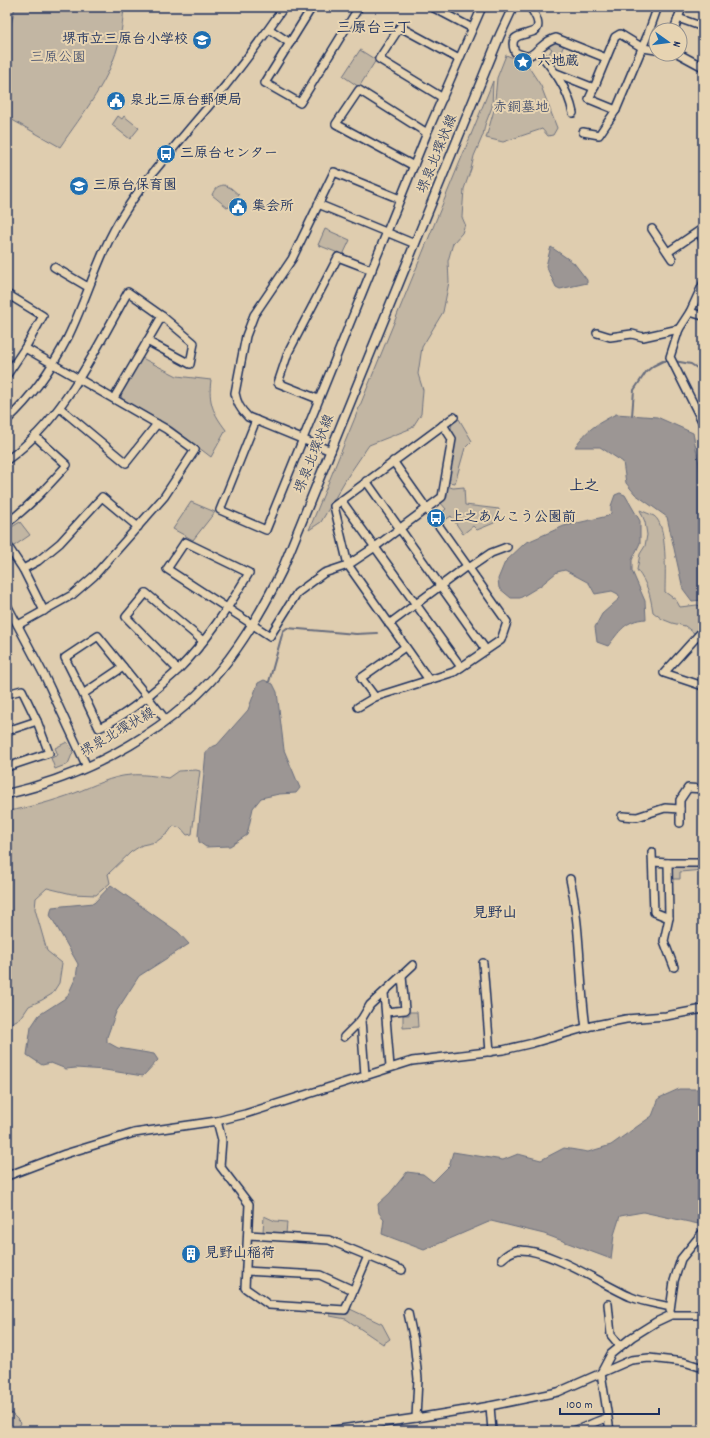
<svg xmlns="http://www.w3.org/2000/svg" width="710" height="1438" font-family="Dekko,'Klee One',sans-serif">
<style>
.green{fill:#c2b6a3;stroke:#6e7280}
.water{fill:#9c9694;stroke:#686d7e}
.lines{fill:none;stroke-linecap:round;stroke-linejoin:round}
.stream{stroke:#686d7e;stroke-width:2}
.minor-casing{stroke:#1b2f5e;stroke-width:10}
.major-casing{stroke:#1b2f5e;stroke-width:11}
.minor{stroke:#e7d4b2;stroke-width:7}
.major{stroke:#e7d4b2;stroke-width:8}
.labels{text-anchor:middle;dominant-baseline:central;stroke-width:4;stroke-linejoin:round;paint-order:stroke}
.poi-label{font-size:14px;font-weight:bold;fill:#1b2f5e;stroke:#e7d4b2;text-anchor:start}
.park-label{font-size:14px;fill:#344368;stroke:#e7d4b2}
.street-label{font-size:14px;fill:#1b2f5e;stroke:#e7d4b2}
.neighbourhood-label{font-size:15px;font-weight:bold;fill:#1b2f5e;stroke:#e7d4b2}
</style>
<rect width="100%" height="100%" fill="#dfcdaf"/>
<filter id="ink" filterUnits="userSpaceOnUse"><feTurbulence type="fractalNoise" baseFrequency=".025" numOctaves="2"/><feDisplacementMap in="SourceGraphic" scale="8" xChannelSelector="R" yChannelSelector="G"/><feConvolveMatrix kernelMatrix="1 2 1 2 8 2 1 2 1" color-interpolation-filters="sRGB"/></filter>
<g filter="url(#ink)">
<g class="green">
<path d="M15,7L124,8C123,18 122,28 120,38C111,80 83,113 60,147L7,117V42Z"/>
<polygon points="557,41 564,45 554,68 547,57 552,49 548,46"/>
<polygon points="360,50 376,60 359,87 343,76"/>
<polygon points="506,55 526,63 541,86 557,128 553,135 548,136 542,129 503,142 486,138 494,110 497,78"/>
<polygon points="493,81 492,107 485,125 483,135 474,156 471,169 464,189 462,217 465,224 462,233 453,243 448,261 449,282 443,312 422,347 418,374 423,390 421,414 412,428 369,445 346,479 321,522 309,530"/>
<polygon points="118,116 122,119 124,116 139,128 130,139 112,125"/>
<path d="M224,185L231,188L239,195L228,208L212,195C215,188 217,186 224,185Z"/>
<polygon points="325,229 350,240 343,255 318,245"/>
<path d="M142,358L177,376L211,380C208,402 213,413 226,430L211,457L173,428L122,399L121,394Z"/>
<polygon points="459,419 472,441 465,448 455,483 447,482 456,439 451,428 452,424"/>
<polygon points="447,486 453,488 464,487 465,505 499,509 498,516 494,523 477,530 473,526 463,534 451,516 441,523 437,517 446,509 440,502"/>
<polygon points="191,502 215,512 193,540 173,529"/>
<path d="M640,510C644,512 650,514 654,516C668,525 665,577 665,592L676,600L680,607L697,605L703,607V626L696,633H694L685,626L672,623L662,619L653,612C650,594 648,585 637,570L640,554L645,546L647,535L645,522Z"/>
<polygon points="20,522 30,535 14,546 7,537 7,530"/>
<polygon points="67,742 73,752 68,764 55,769 51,758 58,755 55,748"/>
<path d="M196,770L200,771L192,834L187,835L181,828L173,826L168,833L156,842L142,845L131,852L108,874L110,883L96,895L72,894L47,888L36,898L35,909L47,951L62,963L59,983L52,994L42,1000L29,1006L21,1018L7,1025V811C30,808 53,801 75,793C93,786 112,776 131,775C143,774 156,776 168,778L178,771Z"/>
<polygon points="694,866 703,868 703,870 680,872 680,879 672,879 672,869 675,867"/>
<polygon points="409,1012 417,1012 418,1027 403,1028 403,1015 409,1015"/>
<polygon points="264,1216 275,1221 287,1222 286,1234 263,1232"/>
<polygon points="350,1309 382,1324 390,1339 383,1344 346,1319 330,1316 330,1312 347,1314"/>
<polygon points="7,1409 21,1423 16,1431 7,1431"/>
</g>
<g class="water">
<polygon points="551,247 574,263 587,280 587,283 560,289 556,287 546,266 550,250"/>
<path d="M616,414L657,417L693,433L703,485V600L692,601L683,589L667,517L635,494L626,483L623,462L600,447H575C587,429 597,424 616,414Z"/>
<path d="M620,493L625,495L640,521V543L632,560V571L645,601L646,619C625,620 619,632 608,646L597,642L595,627L602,614L620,598L618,594L612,591L595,594L589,583L565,570L557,572L540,586L520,598H511L499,588L498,579L505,562L525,543L564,526L608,516L611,513V506L615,495Z"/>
<polygon points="264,680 273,684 277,692 284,750 300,788 296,793 279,794 261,798 253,808 247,835 230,846 206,847 199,842 198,835 206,752 209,748 217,745 248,710 258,683"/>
<polygon points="111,885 178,932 189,944 139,976 116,1012 107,1037 107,1042 118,1048 154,1054 158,1060 143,1076 105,1070 76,1068 66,1069 51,1063 42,1065 27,1055 31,1027 39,1015 67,997 76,977 78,964 50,915 52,907 94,903"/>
<polygon points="679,1089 703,1089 703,1225 643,1212 620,1216 614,1235 611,1259 544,1234 491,1221 424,1250 382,1234 384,1219 379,1213 378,1204 390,1193 407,1172 423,1174 433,1182 449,1166 453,1152 503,1160 518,1154 541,1160 564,1148 588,1152 611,1145 652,1116 659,1098"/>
</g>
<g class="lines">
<g class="stream">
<polyline points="674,361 691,364 703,372"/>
<polyline points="632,416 634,390 646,372 653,366 663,361 670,361"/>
<polyline points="269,682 283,631 287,628 356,634 377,633"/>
</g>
<g class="minor-casing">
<g id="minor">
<polyline points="312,7 265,83 300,103 359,7"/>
<polyline points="432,7 472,28"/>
<path d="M530,7C558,48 502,21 515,52C519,54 524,56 527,56C535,56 544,40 556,38L606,58"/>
<polyline points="678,18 703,27"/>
<polyline points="269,29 290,43"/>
<polyline points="674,30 682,7"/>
<path d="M537,50C553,69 568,88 573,113"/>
<polyline points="679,54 703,67"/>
<polyline points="556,73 594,88 589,99 616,110"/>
<polyline points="594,88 615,37 620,34 643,48 656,50"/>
<polyline points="443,98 379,59 400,27 459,59"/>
<polyline points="583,132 599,135 616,110 648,34 657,9"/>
<polyline points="414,166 336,124 359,90 427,133"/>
<polyline points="318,204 415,244"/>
<polyline points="652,229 672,259"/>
<polyline points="668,252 699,231 703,240"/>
<polyline points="54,267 88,287"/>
<polyline points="703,284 690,312 679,329 670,357 703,423"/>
<polyline points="7,294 43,316 25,348 7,375"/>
<polyline points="690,312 703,316"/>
<polyline points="597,333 610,337 632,334 643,337 679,329"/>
<polyline points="114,398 162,316"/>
<polyline points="318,399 278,383 288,353 338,257 372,270"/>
<polyline points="60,408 126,463 157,424"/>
<path d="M7,420C32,397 52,368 68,337C88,296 99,252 124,213C143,182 168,155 191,127C224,89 255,49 284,7"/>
<polyline points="256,420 220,510 266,530 427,133 482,7"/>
<path d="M331,451L248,417C240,409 237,403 235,393L246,336L254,315L292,259L334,172L400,199"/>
<path d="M7,460C64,419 94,352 128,292L162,316L194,343L190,364L147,341"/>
<polyline points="393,461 507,622 501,640 454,672 429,680 348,565 334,506 454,417"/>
<polyline points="366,481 486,650"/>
<polyline points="341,500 461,667"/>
<path d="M7,523C30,506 48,486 67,465L35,436"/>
<polyline points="7,545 23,569 44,611"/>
<polyline points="469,568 491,553 507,547"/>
<polyline points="23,569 38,561 60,543 102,497 138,527"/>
<polyline points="7,605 45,677 87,767"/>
<polyline points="389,624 467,566"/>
<polyline points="18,625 72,595 94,576 164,497 195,450 166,429 25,348"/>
<polyline points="703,630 664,673 703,686"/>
<path d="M123,667L83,694L99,728C117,720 133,708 148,696C158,687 169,679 178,670C207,641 228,608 249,573L185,542L167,569L270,636L297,593L324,573L348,565L375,547L442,497L452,439L443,425"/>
<polyline points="178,670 126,617 146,593 203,641"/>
<polyline points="7,694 22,690 37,721 49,753 7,767"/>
<polyline points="83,694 65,658 98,636 166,720"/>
<polyline points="375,697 361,678 405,647"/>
<polyline points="358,707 375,697 429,680"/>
<polyline points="7,731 37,721"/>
<polyline points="622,816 637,817 665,808 680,809"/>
<polyline points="680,823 680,800 688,788 703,789"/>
<polyline points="652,852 654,912 669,918"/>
<polyline points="653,862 668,863"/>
<path d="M570,879C581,928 579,978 586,1028"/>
<polyline points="483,963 490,1052"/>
<polyline points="674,967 664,941 669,918 668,863 703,863"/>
<polyline points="384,993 390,1067"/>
<polyline points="386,1012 405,1010 402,976"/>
<polyline points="361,1020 365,1075"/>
<polyline points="344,1037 361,1020 370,1005 413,965"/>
<polyline points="217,1121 222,1140 220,1166 249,1204 245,1288 269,1305 345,1310 368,1256"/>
<polyline points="7,1176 65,1154 134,1133 217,1121 245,1114 412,1061 503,1050 533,1043 591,1026 626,1019 666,1016 703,1009"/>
<polyline points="248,1235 329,1240 402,1270"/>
<path d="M502,1259C507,1254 512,1251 518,1250C548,1248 603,1285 631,1297C643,1302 658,1304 670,1307"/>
<polyline points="246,1271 320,1275 353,1290"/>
<polyline points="608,1304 611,1335 620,1346"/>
<polyline points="670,1310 674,1281 681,1259 703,1232"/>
<polyline points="408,1313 414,1341 418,1379 416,1418"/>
<polyline points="490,1406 492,1431"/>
<polyline points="327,1431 416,1418 490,1406 558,1392 631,1360 649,1358 684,1362 703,1368"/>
<path d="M573,1431C585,1428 595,1421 607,1418"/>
<polyline points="610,1431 601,1373 611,1354 632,1337 656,1322 671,1315 703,1315"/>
</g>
</g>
<g class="major-casing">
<path id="major" d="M7,794C90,775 177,728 229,659C250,631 267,601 282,570L500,35L513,7"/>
</g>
<use href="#minor" class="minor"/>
<use href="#major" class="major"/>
</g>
</g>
<defs>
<g id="school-disc" transform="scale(1)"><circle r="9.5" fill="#1f6fb2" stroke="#e7d4b2"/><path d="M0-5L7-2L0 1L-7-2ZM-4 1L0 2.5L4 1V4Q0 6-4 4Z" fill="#fff"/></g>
<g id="sight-disc" transform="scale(1)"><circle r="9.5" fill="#1f6fb2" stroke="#e7d4b2"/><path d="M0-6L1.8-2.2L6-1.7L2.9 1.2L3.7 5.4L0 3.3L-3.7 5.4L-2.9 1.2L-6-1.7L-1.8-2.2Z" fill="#fff"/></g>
<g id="civic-disc" transform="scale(1)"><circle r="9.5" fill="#1f6fb2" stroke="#e7d4b2"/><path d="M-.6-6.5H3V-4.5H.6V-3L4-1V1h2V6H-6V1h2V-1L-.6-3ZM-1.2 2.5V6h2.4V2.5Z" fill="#fff"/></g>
<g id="bus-disc" transform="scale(1)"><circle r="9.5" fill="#1f6fb2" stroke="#e7d4b2"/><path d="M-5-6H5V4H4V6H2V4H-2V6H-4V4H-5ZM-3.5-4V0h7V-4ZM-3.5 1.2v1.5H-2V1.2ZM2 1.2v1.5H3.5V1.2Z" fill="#fff"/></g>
<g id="building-disc" transform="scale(1)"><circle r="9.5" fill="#1f6fb2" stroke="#e7d4b2"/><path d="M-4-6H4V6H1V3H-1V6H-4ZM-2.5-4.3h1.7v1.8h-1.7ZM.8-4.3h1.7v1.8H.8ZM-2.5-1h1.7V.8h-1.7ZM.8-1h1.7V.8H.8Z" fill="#fff"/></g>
</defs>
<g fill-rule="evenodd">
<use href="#school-disc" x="202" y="40"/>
<use href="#sight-disc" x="523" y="62"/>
<use href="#civic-disc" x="116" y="101"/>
<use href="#bus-disc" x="166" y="154"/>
<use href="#school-disc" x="79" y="186"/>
<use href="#civic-disc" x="238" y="207"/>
<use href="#bus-disc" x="436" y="518"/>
<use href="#building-disc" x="191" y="1254"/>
</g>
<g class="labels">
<g class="poi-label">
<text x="188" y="40" text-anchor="end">堺市立三原台小学校</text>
<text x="537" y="62">六地蔵</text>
<text x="130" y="101">泉北三原台郵便局</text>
<text x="180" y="154">三原台センター</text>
<text x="93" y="186">三原台保育園</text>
<text x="252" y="207">集会所</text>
<text x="450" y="518">上之あんこう公園前</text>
<text x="205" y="1254">見野山稲荷</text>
</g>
<g class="park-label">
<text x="58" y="58">三原公園</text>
<text x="521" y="108">赤銅墓地</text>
</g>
<g class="street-label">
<text transform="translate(438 154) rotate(-68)">堺泉北環状線</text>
<text transform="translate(315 454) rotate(-68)">堺泉北環状線</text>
<text transform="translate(118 733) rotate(-30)">堺泉北環状線</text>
</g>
<g class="neighbourhood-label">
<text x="374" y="29">三原台三丁</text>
<text x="584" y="487">上之</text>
<text x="495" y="914">見野山</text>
</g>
</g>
<rect width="710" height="1438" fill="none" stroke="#e7d4b2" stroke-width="24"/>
<rect x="12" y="12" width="686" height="1414" fill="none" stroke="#1b2f5e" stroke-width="1.5" filter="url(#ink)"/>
<g transform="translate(668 42) rotate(104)"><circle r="19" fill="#e7d4b2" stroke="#959290"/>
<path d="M0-3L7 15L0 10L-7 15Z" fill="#1f6fb2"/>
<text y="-6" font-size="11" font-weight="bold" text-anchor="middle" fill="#1b2f5e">N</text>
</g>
<path d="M560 1408v6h99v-6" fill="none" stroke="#1b2f5e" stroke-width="2"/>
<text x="566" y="1408" font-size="12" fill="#1b2f5e" stroke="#e7d4b2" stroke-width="3" paint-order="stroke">100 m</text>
</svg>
